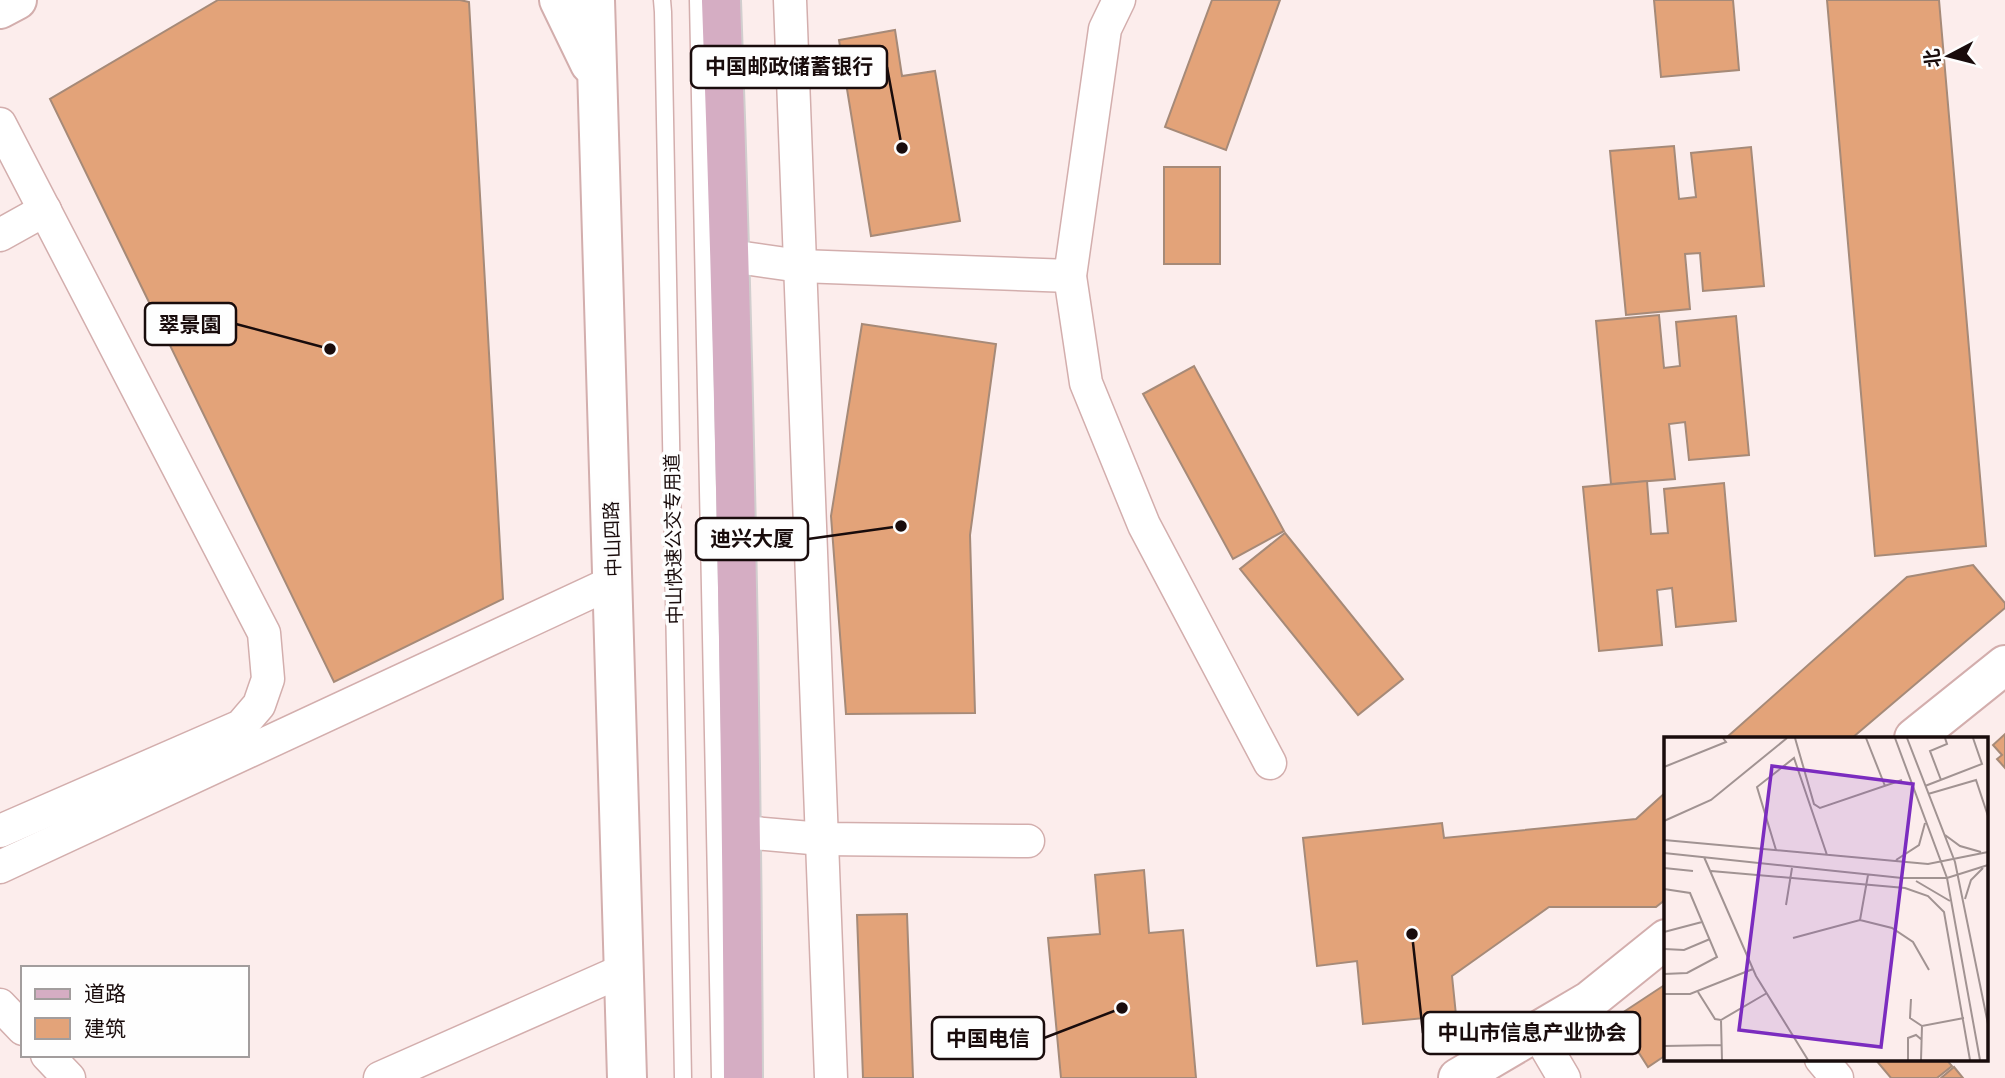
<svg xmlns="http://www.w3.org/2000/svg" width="2005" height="1078" font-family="Manrope,'Noto Sans SC',sans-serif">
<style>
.building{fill:#e3a379;stroke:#a68a78;stroke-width:2}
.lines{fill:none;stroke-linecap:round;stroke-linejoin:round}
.lane-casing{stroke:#d3aead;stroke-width:19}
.street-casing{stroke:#d3aead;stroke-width:35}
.secondary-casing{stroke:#d3aead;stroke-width:42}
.primary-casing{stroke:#d1cece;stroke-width:42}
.lane{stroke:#fff;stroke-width:16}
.street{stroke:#fff;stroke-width:32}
.secondary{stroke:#fff;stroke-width:38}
.primary{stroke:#d5adc3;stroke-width:38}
.labels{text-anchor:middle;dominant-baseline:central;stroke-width:7;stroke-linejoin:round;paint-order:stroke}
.street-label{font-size:19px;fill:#190c0c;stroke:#fefefe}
.inset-road{fill:none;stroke:#a19392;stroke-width:2}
.view{fill:#7b2cbf;fill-opacity:0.15;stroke:#7b2cbf;stroke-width:3.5}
.inset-edge{fill:none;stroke:#190c0c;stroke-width:3.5}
.leader{fill:none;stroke:#190c0c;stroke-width:2.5}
.callout-dot{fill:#190c0c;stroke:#fefefe;stroke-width:2.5}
.callout{fill:#fefefe;stroke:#190c0c;stroke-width:2.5}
.callout-label{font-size:21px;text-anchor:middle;font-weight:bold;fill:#190c0c}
</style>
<rect width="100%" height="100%" fill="#fcedec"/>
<g class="building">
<polygon points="218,0 460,0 469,2 503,599 334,682 50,99"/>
<polygon points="1212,0 1280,0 1226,150 1165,127"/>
<polygon points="1654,0 1733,0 1739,70 1661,77"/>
<polygon points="1827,0 1939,0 1986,546 1875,556"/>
<polygon points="895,30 902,76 935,71 960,221 871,236 839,40"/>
<polygon points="1674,146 1679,199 1696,197 1691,153 1751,147 1764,286 1703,291 1700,253 1685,254 1690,309 1626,315 1610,151"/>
<rect x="1164" y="167" width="56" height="97"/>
<polygon points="1659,315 1664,368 1680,366 1676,322 1736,316 1749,455 1689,460 1685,422 1669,424 1675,479 1611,484 1596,321"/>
<polygon points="862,324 996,344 970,535 975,713 846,714 831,516"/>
<polygon points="1194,366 1284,531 1233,559 1143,394"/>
<polygon points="1647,481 1651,534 1668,533 1664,489 1724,483 1736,621 1676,627 1672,588 1657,590 1662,645 1599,651 1583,487"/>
<polygon points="1285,533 1403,679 1358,715 1240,569"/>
<polygon points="1973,565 2005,603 2005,608 1852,738 1726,738 1907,577"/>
<polygon points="2005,734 2005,768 1997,759 2002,755 1993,745"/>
<polygon points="1666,792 1666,899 1656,907 1549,907 1452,976 1456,1015 1363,1024 1357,961 1317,966 1303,838 1442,823 1444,838 1636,819"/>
<polygon points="1144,870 1149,933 1183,930 1196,1078 1061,1078 1048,938 1100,934 1095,875"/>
<polygon points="907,914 913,1078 863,1078 857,915"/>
<polygon points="1666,984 1666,1055 1648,1067 1616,1017"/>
<polygon points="1875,1059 1946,1059 1952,1066 1937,1078 1891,1078"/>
<polygon points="1954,1067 1963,1078 1941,1078"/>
</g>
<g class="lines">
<g class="lane-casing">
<g id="lane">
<polyline points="662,0 663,12 683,1078"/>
<polyline points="698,0 720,1078"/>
</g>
</g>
<g class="street-casing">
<g id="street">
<polyline points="790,0 831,1078"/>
<polyline points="1119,0 1105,29 1070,276 1086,383 1144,525 1270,763"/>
<polyline points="0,124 264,633 268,679 259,705 241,726 0,831"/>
<polyline points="0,235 45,210"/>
<polyline points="730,256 800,266 1070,276"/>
<polyline points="742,832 822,839 1028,841"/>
<polyline points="0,867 613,582"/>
<polyline points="0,1005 23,1029"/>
<polyline points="1537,1032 1564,1078"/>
<polyline points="47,1055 69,1078"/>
<polyline points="1821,1059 1837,1078"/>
<polyline points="380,1078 624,970"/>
</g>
</g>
<g class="secondary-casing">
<g id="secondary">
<polyline points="559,0 590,64"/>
<polyline points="595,0 627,1078"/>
<polyline points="0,9 17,0"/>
<polyline points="1914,738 2005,665"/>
<polyline points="1458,1078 1589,1001 1666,939"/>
</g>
</g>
<g class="primary-casing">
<path id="primary" d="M721,1C734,360 741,719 743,1078"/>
</g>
<use href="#lane" class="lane"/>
<use href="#street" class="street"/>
<use href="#secondary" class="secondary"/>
<use href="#primary" class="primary"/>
</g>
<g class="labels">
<g class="street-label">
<text transform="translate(612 539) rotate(-92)">中山四路</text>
<text transform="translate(673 539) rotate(-91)">中山快速公交专用道</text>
</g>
</g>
<g transform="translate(1664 737)">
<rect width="324" height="324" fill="#fcedec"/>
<path class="inset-road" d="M131,1L150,67L156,71L238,43M202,1L221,49M231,1L283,141L316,323M243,1L291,125L324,287M0,30L62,5L59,1M277,43L266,14L283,7L281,1M261,49L318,27L309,1M264,57L312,43L324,79M0,84L47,63L123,1M281,98L296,109L317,115M0,103L264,127L324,115M112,113L93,50L130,21L163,118M0,116L238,141H283L324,128M40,120L92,239L144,323M232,123L255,108L261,86M0,131L29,134M47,134L241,151L264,159L280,175L306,323M252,144L286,164M0,152L26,156L53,220L23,236L0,237M301,162L307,143L319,131M122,168L128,131M196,183L204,138M0,195L38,185M129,201L196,183L228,191L249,205L265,233M0,212L20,213L46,202M34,255L51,282L57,283L103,256M0,257H26L89,232M247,262L246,281L258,289L300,281M57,283L58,323M0,309L58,308M244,323V301L252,298L258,303M257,323L258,289"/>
<path class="view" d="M108,29L249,47L217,310L75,293Z"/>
<rect width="324" height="324" class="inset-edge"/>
</g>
<path class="leader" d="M902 148L887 67M330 349L236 324M901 526L808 539M1412 934L1423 1033M1122 1008L1044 1038"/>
<g class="callout-dot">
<circle cx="902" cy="148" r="7"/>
<circle cx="330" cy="349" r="7"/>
<circle cx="901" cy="526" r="7"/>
<circle cx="1412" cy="934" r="7"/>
<circle cx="1122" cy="1008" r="7"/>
</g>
<g class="callout">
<rect x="691" y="46" width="196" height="42" rx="7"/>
<rect x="145" y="303" width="91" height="42" rx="7"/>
<rect x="696" y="518" width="112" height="42" rx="7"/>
<rect x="1423" y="1012" width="217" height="42" rx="7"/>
<rect x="932" y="1017" width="112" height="42" rx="7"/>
</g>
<g class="callout-label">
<text x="789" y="74">中国邮政储蓄银行</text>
<text x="190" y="332">翠景園</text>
<text x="752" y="546">迪兴大厦</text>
<text x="1532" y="1040">中山市信息产业协会</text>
<text x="988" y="1046">中国电信</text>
</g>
<rect x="21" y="966" width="228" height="91" fill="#fefefe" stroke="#a29d9d" stroke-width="2"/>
<rect x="35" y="989" width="35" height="10" fill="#d5adc3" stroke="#a29d9d" stroke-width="2"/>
<text x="84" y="1001" font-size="21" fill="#190c0c">道路</text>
<rect x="35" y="1018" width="35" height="21" fill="#e3a379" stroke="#a29d9d" stroke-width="2"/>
<text x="84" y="1036" font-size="21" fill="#190c0c">建筑</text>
<g transform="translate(1949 56) rotate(263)" stroke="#fefefe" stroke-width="5" paint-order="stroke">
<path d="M0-5L12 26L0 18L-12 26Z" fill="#190c0c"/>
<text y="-10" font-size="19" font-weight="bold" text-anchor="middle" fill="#190c0c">北</text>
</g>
</svg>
